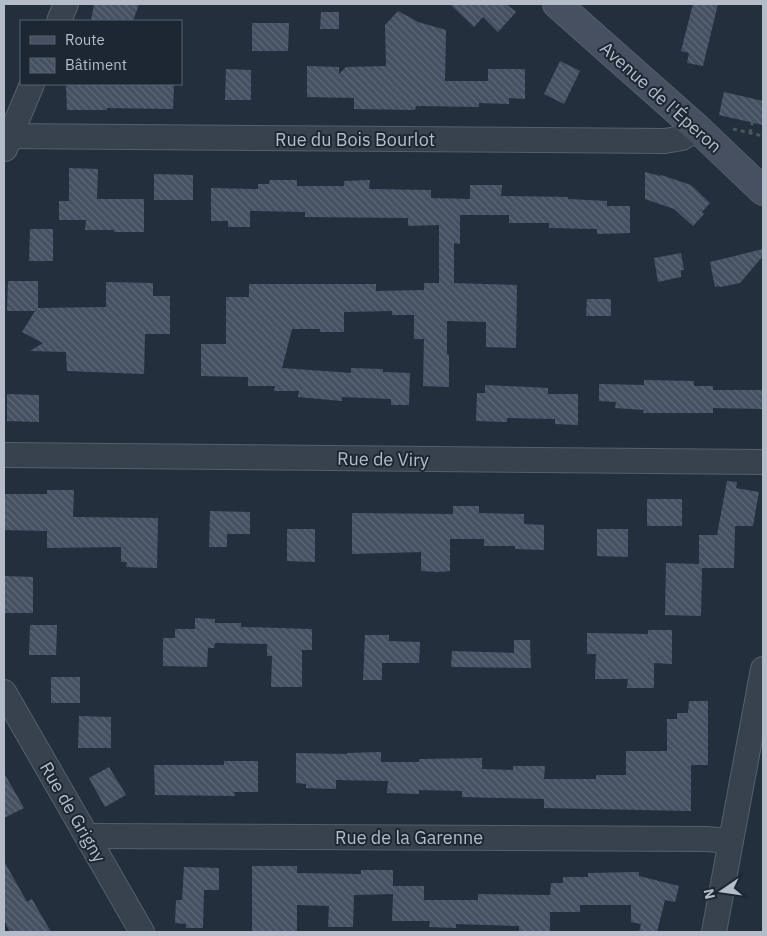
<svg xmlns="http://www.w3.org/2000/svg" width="767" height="936" font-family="'IBM Plex Sans',sans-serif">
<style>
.building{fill:url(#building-back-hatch)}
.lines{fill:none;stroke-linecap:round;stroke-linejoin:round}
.minor-casing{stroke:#565f6c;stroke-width:26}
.secondary-casing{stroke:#565f6c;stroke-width:30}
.path{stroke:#44595c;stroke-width:3;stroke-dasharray:4 4;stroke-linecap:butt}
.minor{stroke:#38414e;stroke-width:24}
.secondary{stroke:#465061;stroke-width:28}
.labels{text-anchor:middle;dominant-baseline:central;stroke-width:4;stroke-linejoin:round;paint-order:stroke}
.street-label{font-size:18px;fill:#b4bcc9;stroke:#1d2633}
</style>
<defs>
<pattern id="building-back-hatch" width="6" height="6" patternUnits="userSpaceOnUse" patternTransform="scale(1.25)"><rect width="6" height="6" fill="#455162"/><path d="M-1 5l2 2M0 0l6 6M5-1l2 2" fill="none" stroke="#5d6877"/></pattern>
</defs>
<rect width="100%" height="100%" fill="#242f3e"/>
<g class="building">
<polygon points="94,4 139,4 133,21 91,21"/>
<polygon points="450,4 506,4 516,12 498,32 483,17 474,27"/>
<polygon points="693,4 718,4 703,66 687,63 689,53 681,51"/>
<polygon points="398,11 418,22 446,30 445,81 488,81 488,69 525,69 525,99 509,98 509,104 479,103 479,107 416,106 415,110 354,109 354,98 307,97 307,66 339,67 339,74 346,67 386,66 385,25"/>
<polygon points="321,12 339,12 339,29 320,29"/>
<polygon points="252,23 289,23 288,51 252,51"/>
<polygon points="560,61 580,71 564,104 544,94"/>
<polygon points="226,69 251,70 251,100 225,100"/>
<polygon points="66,84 174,84 173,109 107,108 107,110 67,110"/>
<polygon points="724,92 763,101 763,125 719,115"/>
<polygon points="69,168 98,169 97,199 144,199 144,232 114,232 114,230 85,230 86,220 59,220 59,201 69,201"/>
<polygon points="645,172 660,176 661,175 691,185 710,203 702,212 704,214 693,226 674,209 645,199"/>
<polygon points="154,174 193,175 193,200 154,200"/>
<polygon points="270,180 297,180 297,186 344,186 344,181 370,180 369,189 431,190 431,198 470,199 470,185 502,185 501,196 568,197 568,199 607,201 607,206 630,206 630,233 597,234 597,229 549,228 549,223 509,223 509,215 460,215 460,244 454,243 454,283 517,285 516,348 486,347 486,322 447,321 447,354 449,355 449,387 423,386 424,339 414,339 414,315 392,315 392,311 344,312 344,332 320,332 320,329 292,329 282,368 351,373 351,368 383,369 383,372 410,373 409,405 391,405 391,399 342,397 342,401 298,397 299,391 274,391 275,386 248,386 248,377 201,376 201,344 226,344 226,297 249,297 249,284 376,284 376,291 424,290 424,283 439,283 439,225 408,226 408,218 305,217 305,212 250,211 250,227 228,227 228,221 211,221 211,188 258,189 258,184 269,184"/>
<polygon points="30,229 53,229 53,261 29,261"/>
<polygon points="763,249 763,256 740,283 720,287 719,286 715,287 710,262"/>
<polygon points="681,253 684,270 681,270 681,277 658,282 654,258"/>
<polygon points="8,281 38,281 38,308 106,307 106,282 153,283 153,296 170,296 170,334 145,334 144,374 67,371 66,352 30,351 43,343 22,332 35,311 7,311"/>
<polygon points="587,299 611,299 611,316 586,316"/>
<polygon points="644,380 694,381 694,386 713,386 713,390 763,390 763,409 713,408 713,413 643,413 644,410 615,408 616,402 599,401 599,384 644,385"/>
<polygon points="485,385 548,388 548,394 578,394 578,425 555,424 555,419 507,418 507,422 476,421 477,393 485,393"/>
<polygon points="7,394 39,395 39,422 7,421"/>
<polygon points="727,481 737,482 736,488 759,492 753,526 735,526 734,568 702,568 701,616 665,615 666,563 699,564 699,535 717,535"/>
<polygon points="47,490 74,490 73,517 158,518 157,568 126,567 127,562 121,562 121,547 47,548 47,531 4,530 4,494 47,494"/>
<rect x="647" y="499" width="35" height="27"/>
<polygon points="453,506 479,506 479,513 524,514 524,524 544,525 544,550 515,549 515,546 484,546 484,539 450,539 450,571 439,572 421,571 421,552 352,554 352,513 453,514"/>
<polygon points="210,511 250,512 250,534 227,534 227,547 209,547"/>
<polygon points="287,529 315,529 315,562 287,561"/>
<polygon points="597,529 628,529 628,557 597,556"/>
<polygon points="4,576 33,577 33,613 4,613"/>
<polygon points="195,618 215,619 215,623 241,623 241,627 312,629 312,650 302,650 302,687 271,687 272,656 267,656 267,644 215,643 214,648 208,648 207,667 163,666 163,638 175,638 175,629 195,629"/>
<polygon points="30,625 57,625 56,655 29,655"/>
<polygon points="648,630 672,630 672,664 654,663 654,688 627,688 628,679 595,679 596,654 587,654 587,633 648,634"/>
<polygon points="365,635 389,635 389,641 420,642 419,663 382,663 382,680 363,680"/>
<polygon points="514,640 530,640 531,668 451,667 452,651 514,653"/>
<rect x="51" y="677" width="29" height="26"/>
<polygon points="689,701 708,701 708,765 691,765 691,811 544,808 544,799 462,797 462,791 419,790 419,794 387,793 388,781 336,780 336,789 306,788 306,784 296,783 296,753 347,754 347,753 381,752 381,762 419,762 419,759 482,758 482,769 513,770 513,766 545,766 544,779 596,779 596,775 626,775 626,751 667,751 667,719 677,719 677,713 688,713"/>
<polygon points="79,716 111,717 111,748 78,748"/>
<polygon points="224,761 258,761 258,792 234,792 235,796 155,795 154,765 224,765"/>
<polygon points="109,767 126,795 105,807 89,778"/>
<polygon points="4,773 24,808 4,818"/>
<polygon points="4,861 27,902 32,899 51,932 10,932 4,921"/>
<polygon points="252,866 297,866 297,873 361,874 361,870 393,870 393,891 393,886 424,886 424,900 478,900 478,894 550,895 551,883 563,883 563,877 588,877 588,873 639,872 639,876 679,886 675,902 665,900 657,932 639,932 641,924 631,922 631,905 580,905 580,912 550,912 550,932 519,932 519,926 456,924 456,928 429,927 430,921 392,921 393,894 354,895 353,927 328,927 329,906 297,905 297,932 252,932"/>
<polygon points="184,867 219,868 219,890 204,890 203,928 186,928 186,924 175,923 176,900 182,900"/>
</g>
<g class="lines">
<g class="minor-casing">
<g id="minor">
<polyline points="59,21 66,4"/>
<polyline points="4,136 665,141 682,138 698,129"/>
<polyline points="5,149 32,84"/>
<polyline points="4,455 763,462"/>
<polyline points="4,692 142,932"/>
<polyline points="87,836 706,839 731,841"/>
<polyline points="714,932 763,669"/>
</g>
</g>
<g class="secondary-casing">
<polyline id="secondary" points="557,4 698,129 763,191"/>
</g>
<g class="path">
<polyline points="733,129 763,136"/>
<polyline points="750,133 753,120"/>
</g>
<use href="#minor" class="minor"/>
<use href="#secondary" class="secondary"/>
</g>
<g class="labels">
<g class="street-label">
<text transform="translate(661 97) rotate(42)">Avenue de l'Éperon</text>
<text x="355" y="139">Rue du Bois Bourlot</text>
<text transform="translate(383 459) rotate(1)">Rue de Viry</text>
<text transform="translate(73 812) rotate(60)">Rue de Grigny</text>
<text x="409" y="837">Rue de la Garenne</text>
</g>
</g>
<rect width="767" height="936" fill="none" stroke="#b4bcc9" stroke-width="10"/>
<rect x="20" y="20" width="162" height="65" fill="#1d2633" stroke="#59626f"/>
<rect x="30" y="36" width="25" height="8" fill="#465061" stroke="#59626f"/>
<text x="65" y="45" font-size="15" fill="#b4bcc9">Route</text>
<rect x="30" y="58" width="25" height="15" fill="url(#building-back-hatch)" stroke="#59626f"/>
<text x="65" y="70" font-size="15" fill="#b4bcc9">Bâtiment</text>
<g transform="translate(722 891) rotate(257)" stroke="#1d2633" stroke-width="4" paint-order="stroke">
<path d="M0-4L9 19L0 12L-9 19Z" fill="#b4bcc9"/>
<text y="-8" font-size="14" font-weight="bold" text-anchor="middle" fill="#b4bcc9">N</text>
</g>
</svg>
